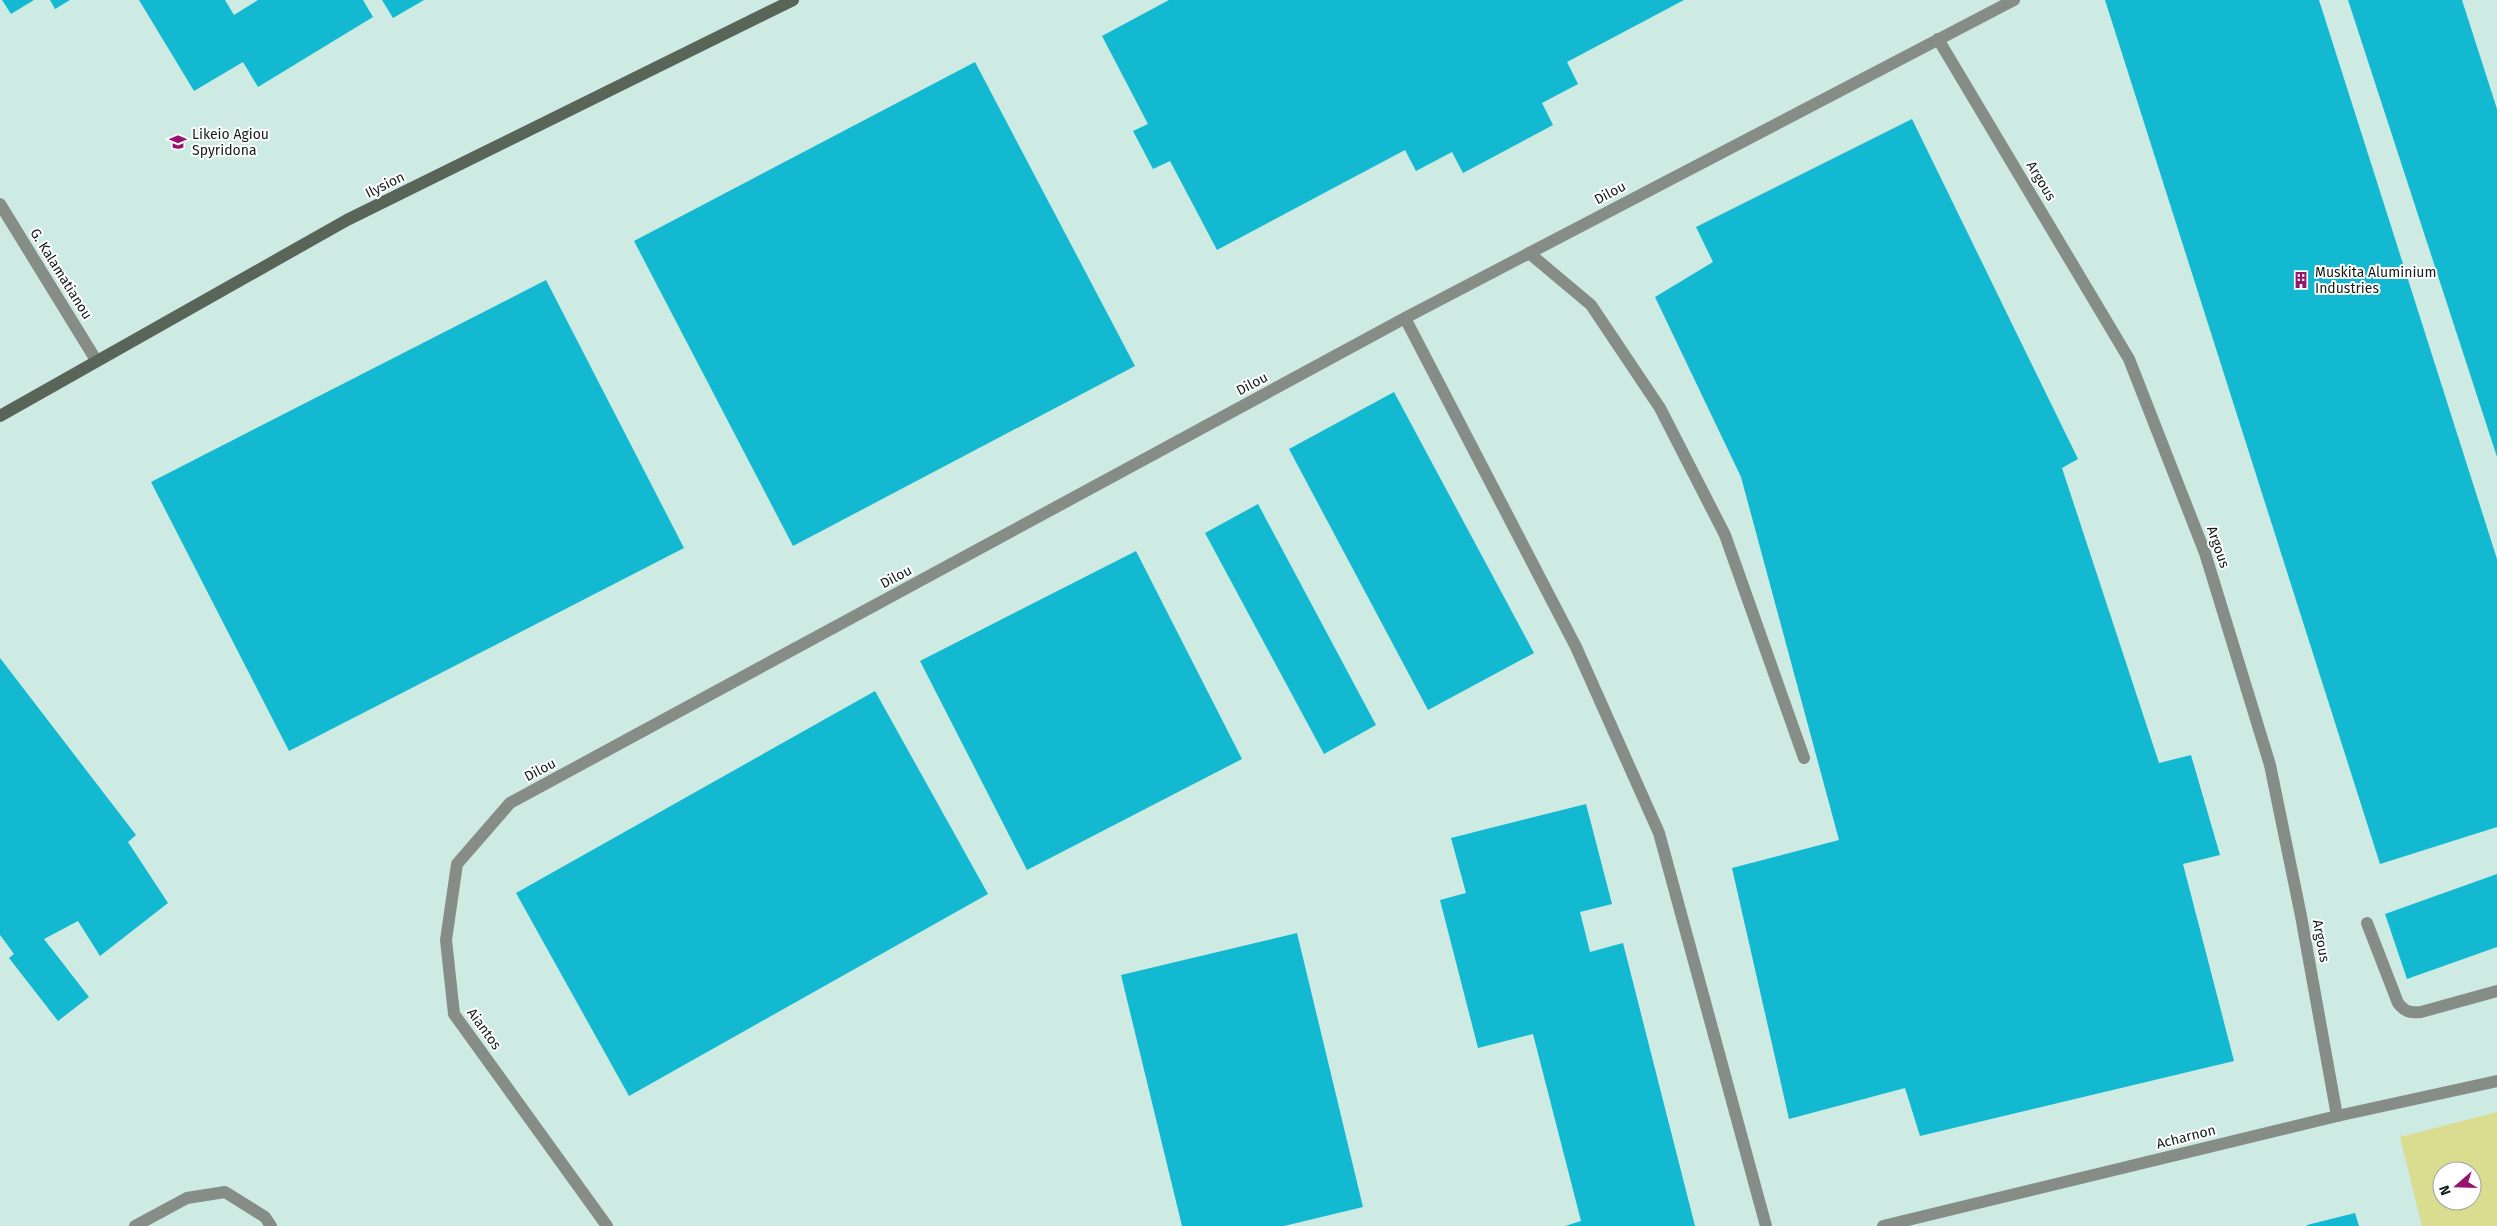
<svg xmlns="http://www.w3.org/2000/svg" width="2497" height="1226" font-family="'Fira Sans',sans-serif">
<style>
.green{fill:#dadc90;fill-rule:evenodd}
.building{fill:#13b9d0}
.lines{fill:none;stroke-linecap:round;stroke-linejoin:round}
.lane{stroke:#868d86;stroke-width:12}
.street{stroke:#868d86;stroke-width:12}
.secondary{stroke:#5a6559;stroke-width:12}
.labels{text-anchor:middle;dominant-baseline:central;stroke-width:4;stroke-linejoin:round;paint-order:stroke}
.poi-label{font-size:14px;fill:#121d1a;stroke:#fff;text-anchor:start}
.street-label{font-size:14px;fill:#121d1a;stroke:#fff}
</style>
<rect width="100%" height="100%" fill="#ceebe3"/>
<path class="green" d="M2497,1112V1226H2422L2400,1137ZM2442,1171H2472V1201H2442Z"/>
<g class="building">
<polygon points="2,0 34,0 11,14"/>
<polygon points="50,0 70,0 55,9"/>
<polygon points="139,0 225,0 234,15 258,0 363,0 373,17 258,87 243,62 194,91"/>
<polygon points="382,0 424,0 393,18"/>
<polygon points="1169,0 1684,0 1567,62 1578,84 1542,103 1553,125 1463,173 1452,152 1416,171 1405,150 1217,250 1170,161 1153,169 1133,131 1148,124 1102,36"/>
<polygon points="2105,0 2319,0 2497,559 2497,827 2380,864"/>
<polygon points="2348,0 2462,0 2497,109 2497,457"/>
<polygon points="975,62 1135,366 793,546 634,241"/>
<polygon points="1912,119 2078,459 2062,468 2159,763 2191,755 2220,855 2183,864 2234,1061 1920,1136 1905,1088 1789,1119 1732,868 1839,840 1741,477 1655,297 1713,262 1696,227"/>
<polygon points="546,280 684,548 289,751 151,482"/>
<polygon points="1394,392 1534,653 1428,710 1289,449"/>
<polygon points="1258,504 1376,725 1324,754 1205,533"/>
<polygon points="1136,551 1242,759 1027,870 920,661"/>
<polygon points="0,658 136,835 128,842 168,903 100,956 78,921 44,939 89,997 58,1021 9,958 14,954 0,935"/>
<polygon points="875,691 988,894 629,1096 516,893"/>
<polygon points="1586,804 1612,904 1580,912 1590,952 1623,943 1695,1226 1565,1226 1581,1221 1533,1034 1478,1048 1440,900 1466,893 1451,838"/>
<polygon points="2497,874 2497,947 2407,979 2385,914"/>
<polygon points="1297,933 1363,1207 1284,1226 1182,1226 1121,975"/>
<polygon points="2355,1213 2359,1226 2307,1226 2307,1225"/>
</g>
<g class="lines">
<g class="lane">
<polyline points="1529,253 1591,305 1660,408 1725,535 1804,758"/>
<polyline points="1405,318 1576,647 1659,833 1766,1226"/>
<path d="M2367,923L2398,1003C2405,1012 2410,1013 2421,1012L2497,991"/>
</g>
<g class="street">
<polyline points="1938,39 2129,359 2205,553 2270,765 2301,916 2337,1116"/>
<polyline points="0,204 96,360"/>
<polyline points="135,1226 187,1198 225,1192 265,1217 271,1226"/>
<polyline points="607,1226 454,1014 446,940 457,864 510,803 1405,318 2014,0"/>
<polyline points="1883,1226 2337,1116 2497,1081"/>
</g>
<polyline class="secondary" points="0,416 347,220 793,0"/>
</g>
<defs>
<g id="school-bare" transform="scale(1.35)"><path d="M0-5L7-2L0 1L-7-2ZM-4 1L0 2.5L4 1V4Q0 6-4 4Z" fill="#97166d" stroke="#fff" stroke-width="2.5" paint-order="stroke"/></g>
<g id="building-bare" transform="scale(1.35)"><path d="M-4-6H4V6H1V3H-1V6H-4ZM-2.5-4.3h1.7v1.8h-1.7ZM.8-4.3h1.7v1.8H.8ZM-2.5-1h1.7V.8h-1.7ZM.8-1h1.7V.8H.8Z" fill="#97166d" stroke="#fff" stroke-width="2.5" paint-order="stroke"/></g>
</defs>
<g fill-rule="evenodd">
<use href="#school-bare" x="178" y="142"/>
<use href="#building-bare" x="2301" y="280"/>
</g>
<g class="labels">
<g class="poi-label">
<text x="192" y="134">Likeio Agiou<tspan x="192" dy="16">Spyridona</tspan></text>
<text x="2315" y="272">Muskita Aluminium<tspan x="2315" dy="16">Industries</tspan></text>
</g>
<g class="street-label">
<text transform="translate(2041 181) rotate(59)">Argous</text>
<text transform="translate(385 185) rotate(-26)">Ilysion</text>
<text transform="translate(1610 193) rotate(-28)">Dilou</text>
<text transform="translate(61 274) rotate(58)">G. Kalamatianou</text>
<text transform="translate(1252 384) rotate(-28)">Dilou</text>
<text transform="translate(2218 547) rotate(71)">Argous</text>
<text transform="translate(896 577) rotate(-28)">Dilou</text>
<text transform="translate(540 770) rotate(-28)">Dilou</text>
<text transform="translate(2321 941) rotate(80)">Argous</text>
<text transform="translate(484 1029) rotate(54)">Aiantos</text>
<text transform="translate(2186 1137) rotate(-14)">Acharnon</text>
</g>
</g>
<g transform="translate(2457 1186) rotate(250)"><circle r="24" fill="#ffffff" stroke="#a0a5a3"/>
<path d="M0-4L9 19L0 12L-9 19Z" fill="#97166d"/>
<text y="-8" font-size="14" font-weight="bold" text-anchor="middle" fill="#121d1a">N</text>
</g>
</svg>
